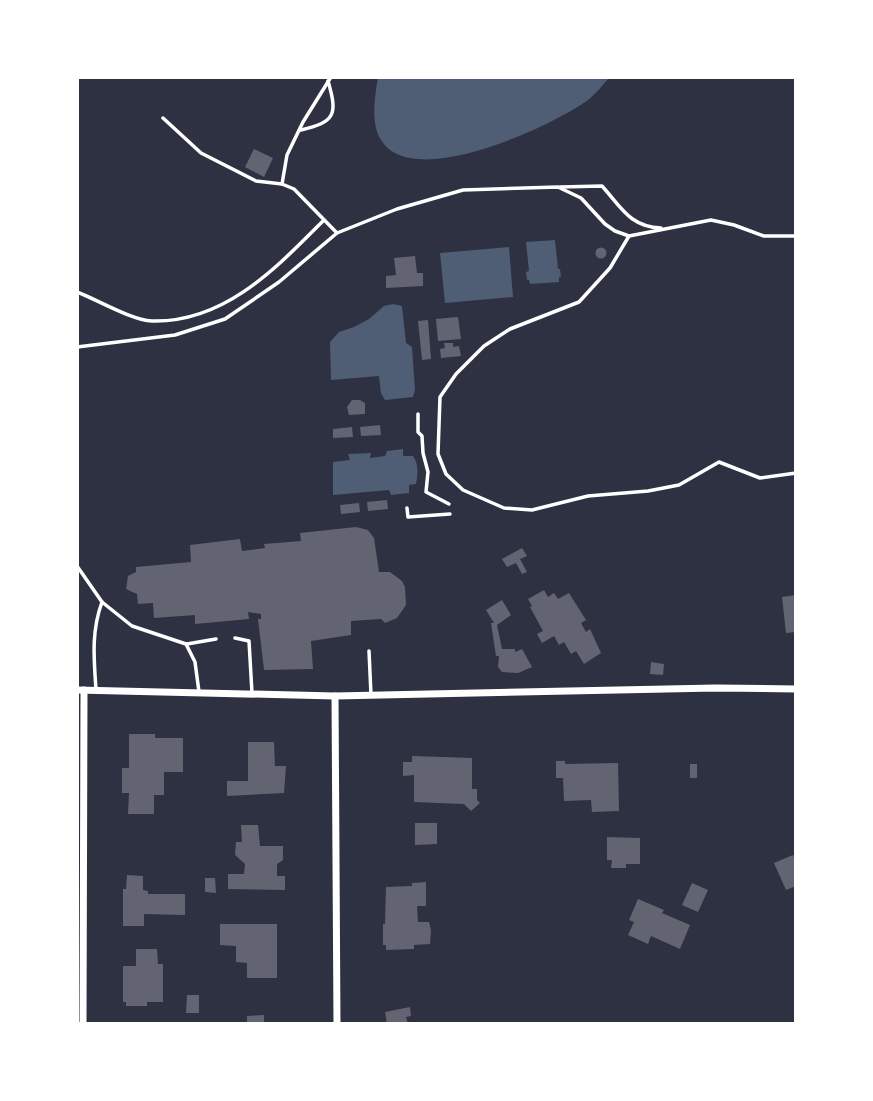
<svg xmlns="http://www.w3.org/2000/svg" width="873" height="1101" font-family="Jost,sans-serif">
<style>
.water{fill:#4f5d75}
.building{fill:#626471}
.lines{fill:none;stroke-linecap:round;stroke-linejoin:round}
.path{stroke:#fff;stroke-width:3.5}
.service{stroke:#fff;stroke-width:3.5}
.minor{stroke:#fff;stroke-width:7}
</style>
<rect width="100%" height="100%" fill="#2d3142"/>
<g class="water">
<path d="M378,77H610C603,84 596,94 588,100C552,126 413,192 381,140C370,123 375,96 378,77Z"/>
<polygon points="555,240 558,269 560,269 561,277 559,277 559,282 530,284 529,280 527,280 526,272 529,271 526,242"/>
<polygon points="509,247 513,297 445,303 440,253"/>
<polygon points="393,304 402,306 406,343 412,347 415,390 413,397 385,400 381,393 379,376 331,380 330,342 339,332 354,327 369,319 384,306"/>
<path d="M403,449V456H413C419,464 418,475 416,484L409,485V493L391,495L389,490L333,495V462L350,460L348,454L371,453L370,458L385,456L387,451Z"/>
</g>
<g class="building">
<polygon points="254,149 273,158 264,177 245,167"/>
<circle cx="601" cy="253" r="5.5"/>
<polygon points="415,256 417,273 423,273 423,286 386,288 386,276 396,275 394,258"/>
<polygon points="458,317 461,339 438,341 436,319"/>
<polygon points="428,320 431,359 422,360 418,321"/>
<polygon points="444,343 453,343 453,347 459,346 461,356 441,358 440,349 445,348"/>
<polygon points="352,400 360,400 365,403 365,414 349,415 347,407"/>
<polygon points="380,425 381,435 361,436 360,427"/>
<polygon points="352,427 353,437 333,438 333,429"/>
<polygon points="387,500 388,509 368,511 367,502"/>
<polygon points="359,503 360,512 341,514 340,505"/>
<polygon points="356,527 368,530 374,538 379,572 390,572 402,581 405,587 406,605 397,618 385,623 381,619 351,621 351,635 311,641 313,669 264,670 258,619 261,619 261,614 248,612 249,619 195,624 195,615 154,618 153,603 138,604 137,594 126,589 128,576 136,572 136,567 191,562 190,545 240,539 242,551 265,548 264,544 301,541 300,533"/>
<polygon points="522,548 527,556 520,559 527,572 522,574 516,563 507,567 502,559"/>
<polygon points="544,590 548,597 554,593 558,599 569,593 586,620 581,623 586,632 590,629 601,653 584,664 576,651 571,654 564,642 559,645 554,636 542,643 537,634 543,631 530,607 532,606 528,599"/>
<polygon points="796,595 796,632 786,633 782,597"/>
<polygon points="502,600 511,615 497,625 502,649 515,649 515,652 522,649 532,667 518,673 502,672 498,667 499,656 496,656 491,623 494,623 486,610"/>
<polygon points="651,662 664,664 663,675 650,674"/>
<polygon points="129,734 155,734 155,738 183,738 183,772 164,772 164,795 154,795 154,814 128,814 129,793 122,793 122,768 129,768"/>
<polygon points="248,742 274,742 275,766 286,766 284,793 227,796 227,781 248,781"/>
<polygon points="412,756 472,758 472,789 477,789 477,800 480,803 471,811 464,804 414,802 414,775 403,776 403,762 412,762"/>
<polygon points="556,761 565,761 565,764 618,763 619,811 592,812 591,800 564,801 563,778 556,778"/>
<rect x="690" y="764" width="7" height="14"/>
<polygon points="415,823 437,823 437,844 415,845"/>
<polygon points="241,825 258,825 260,846 283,846 283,860 277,864 277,876 285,876 285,890 228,889 228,874 244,874 245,864 235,855 236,842 242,842"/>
<polygon points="607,837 640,838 640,864 626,864 626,868 611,868 612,860 607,860"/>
<polygon points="793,855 796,863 796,886 786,890 774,863"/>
<polygon points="127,875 143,876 143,890 148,891 148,894 185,894 185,915 144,914 144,926 123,926 123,889 126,889"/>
<polygon points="205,878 215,878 216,893 205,892"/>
<polygon points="426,882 426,906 417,906 418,922 429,922 431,930 430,944 414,945 414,949 386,950 386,945 383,945 383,924 385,924 386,887 412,886 412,883"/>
<polygon points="692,883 708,890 698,912 682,905"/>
<polygon points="638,899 664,910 662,913 690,925 680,949 651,936 648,944 628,935 634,922 629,920"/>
<polygon points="220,924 277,924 277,978 247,978 247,963 236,962 236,946 220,945"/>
<polygon points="136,949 157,949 158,964 163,964 163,1002 147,1002 147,1006 126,1006 126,1002 123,1002 123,966 136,966"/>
<polygon points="187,995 199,995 199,1013 186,1013"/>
<polygon points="410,1007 411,1016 406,1017 408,1024 387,1024 385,1012"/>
<polygon points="264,1015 264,1024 247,1024 247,1016"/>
</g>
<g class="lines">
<g class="path">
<polyline points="418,414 418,432 422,436 423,453 428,472 426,492 449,504"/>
<polyline points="407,508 408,517 450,514"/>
</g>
<g class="service">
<polyline points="163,118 201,153 256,181 282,184 294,189 337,233"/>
<path d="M301,130C335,122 338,115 328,81"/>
<polyline points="282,184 287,155 303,122 331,77"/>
<path d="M560,187L602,186C621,207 630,227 661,228"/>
<polyline points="629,236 610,268 579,302 510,329 484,346 456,374 440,397 438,454 446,474 463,490 504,508 532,510 588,496 648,491 679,485 719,462 760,478 796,473"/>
<path d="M77,292C98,300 131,320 152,321C225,323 277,267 324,220"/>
<polyline points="77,347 175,335 225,319 279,282 337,233 397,209 463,190 558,187 581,198 605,224 615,231 629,236 711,220 734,225 764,236 796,236"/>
<polyline points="77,566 102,602 132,626 186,644 195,662 199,692"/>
<polyline points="235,638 249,641 252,693"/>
<polyline points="187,644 216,639"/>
<polyline points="369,651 371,695"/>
<path d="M96,690C94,659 91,632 102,602"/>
</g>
<g class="minor">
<polyline points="77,690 335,696 715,688 796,689"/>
<polyline points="335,696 337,1024"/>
<polyline points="83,1024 84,690"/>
</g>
</g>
<rect width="873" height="1101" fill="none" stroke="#ffffff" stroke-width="158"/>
</svg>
